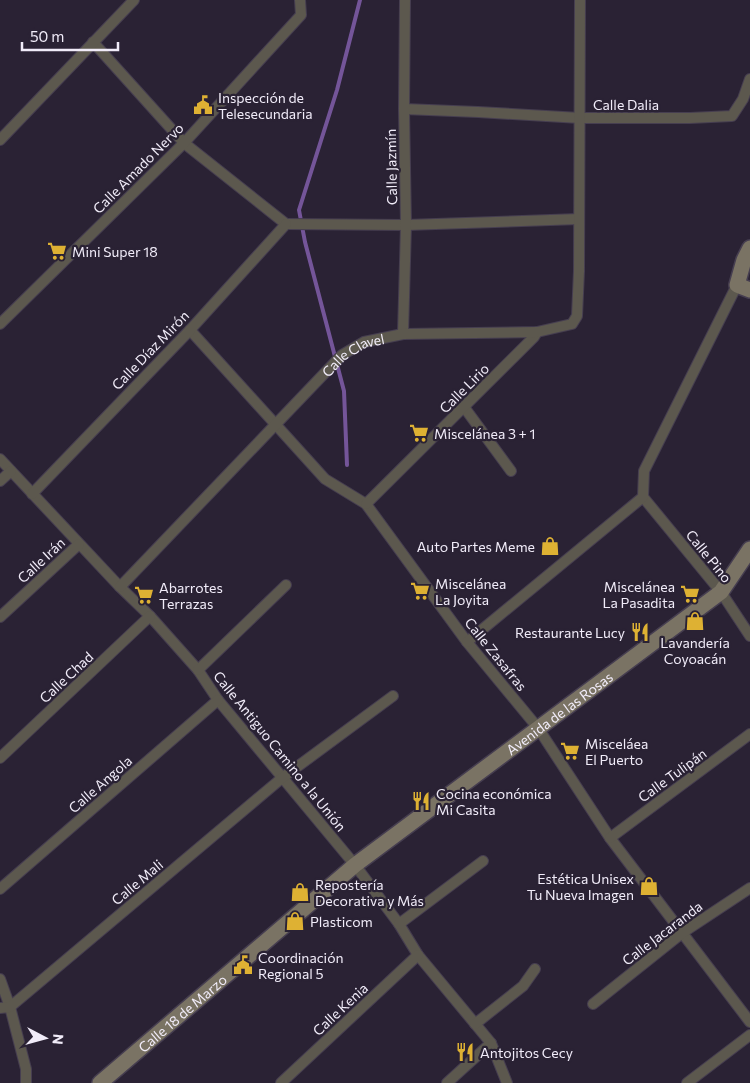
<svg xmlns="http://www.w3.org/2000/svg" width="750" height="1083" font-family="Commissioner,sans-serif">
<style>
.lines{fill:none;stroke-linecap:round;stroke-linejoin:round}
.stream{stroke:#745599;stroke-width:4}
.street-casing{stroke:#463e50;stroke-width:12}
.secondary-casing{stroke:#463e50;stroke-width:18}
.street{stroke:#5c584e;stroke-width:10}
.secondary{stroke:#7a7364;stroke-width:15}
.labels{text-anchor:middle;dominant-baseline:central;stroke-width:4.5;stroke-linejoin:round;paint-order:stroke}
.poi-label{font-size:14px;fill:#f1ecf9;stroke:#2a2234;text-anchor:start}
.street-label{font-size:14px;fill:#f1ecf9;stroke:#2a2234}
</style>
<rect width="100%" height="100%" fill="#2a2234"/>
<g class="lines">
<polyline class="stream" points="347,465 344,391 305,242 299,210 337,90 360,0"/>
<g class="street-casing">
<g id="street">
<polyline points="93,42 184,143 286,224"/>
<polyline points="404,109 478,112 580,118 690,118 732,116 743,99 750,79"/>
<polyline points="0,140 134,0"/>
<polyline points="286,224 406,225 579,219"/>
<polyline points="0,324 184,143 301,15 300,0"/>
<polyline points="190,330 325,479 366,504 467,642 538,728 610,838 750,1022"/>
<polyline points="403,334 406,225 404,109 405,0"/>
<polyline points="464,407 511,471"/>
<polyline points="0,459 120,587 150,616 198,670 218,700 355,865 399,924 418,955 491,1043 507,1083"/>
<polyline points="0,481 11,471"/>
<polyline points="32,494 190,330 286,224"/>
<polyline points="643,497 721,592 750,636"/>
<polyline points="366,504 534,337 537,332"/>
<path id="s1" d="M120,587L342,355L364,342L403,334L537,332L572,324L577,316L579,271L580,0"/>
<polyline points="0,617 79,544"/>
<polyline points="467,642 643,497 644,471 737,285"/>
<polyline points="198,670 286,585"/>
<polyline points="0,758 150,616"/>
<polyline points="610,838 750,734"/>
<polyline points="0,889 218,700"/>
<polyline points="399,924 483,861"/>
<polyline points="0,979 10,1007 26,1069 26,1083"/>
<polyline points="593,1004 682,933 750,888"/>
<polyline points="0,1008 10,1007 282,778 393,696"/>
<polyline points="475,1024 523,986 535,969"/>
<polyline points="281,1083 418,955"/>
<polyline points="447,1083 491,1043"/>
<polyline points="687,1083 750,1035"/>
</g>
</g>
<g class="secondary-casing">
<g id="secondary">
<polyline points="750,248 744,260 737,285 750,290"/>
<path id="s2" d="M100,1083L355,865L721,592L750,549"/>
</g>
</g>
<use href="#street" class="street"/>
<use href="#secondary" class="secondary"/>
</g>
<defs>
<g id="civic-bare" transform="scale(1.5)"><path d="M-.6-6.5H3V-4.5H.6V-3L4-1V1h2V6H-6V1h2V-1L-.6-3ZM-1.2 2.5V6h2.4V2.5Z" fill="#deb133" stroke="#2a2234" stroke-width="2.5" paint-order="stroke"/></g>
<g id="supermarket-bare" transform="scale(1.5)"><path d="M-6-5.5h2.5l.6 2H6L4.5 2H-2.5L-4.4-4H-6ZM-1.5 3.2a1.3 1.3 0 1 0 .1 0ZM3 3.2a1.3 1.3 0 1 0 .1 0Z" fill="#deb133" stroke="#2a2234" stroke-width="2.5" paint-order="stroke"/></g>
<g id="shop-bare" transform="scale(1.5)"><path d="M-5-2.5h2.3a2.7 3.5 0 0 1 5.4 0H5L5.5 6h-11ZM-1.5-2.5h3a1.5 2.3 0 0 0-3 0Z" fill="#deb133" stroke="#2a2234" stroke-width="2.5" paint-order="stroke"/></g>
<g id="restaurant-bare" transform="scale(1.5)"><path d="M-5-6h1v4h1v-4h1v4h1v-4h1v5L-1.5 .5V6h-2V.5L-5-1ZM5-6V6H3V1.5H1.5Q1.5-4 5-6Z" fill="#deb133" stroke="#2a2234" stroke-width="2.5" paint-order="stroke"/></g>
</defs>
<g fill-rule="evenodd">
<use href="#civic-bare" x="203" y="105"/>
<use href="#supermarket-bare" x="57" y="251"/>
<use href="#supermarket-bare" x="419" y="433"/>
<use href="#shop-bare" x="550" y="546"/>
<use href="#supermarket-bare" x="420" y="591"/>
<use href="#supermarket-bare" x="690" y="594"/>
<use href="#supermarket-bare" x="144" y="595"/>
<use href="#shop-bare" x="695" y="621"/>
<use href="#restaurant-bare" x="640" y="632"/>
<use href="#supermarket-bare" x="570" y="751"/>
<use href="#restaurant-bare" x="421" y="801"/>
<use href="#shop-bare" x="649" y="886"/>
<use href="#shop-bare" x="300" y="892"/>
<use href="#shop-bare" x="295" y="921"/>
<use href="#civic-bare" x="243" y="965"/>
<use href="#restaurant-bare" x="465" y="1052"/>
</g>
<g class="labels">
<g class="poi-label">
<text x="218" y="97">Inspección de<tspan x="218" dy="16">Telesecundaria</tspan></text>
<text x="72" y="251">Mini Super 18</text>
<text x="434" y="433">Miscelánea 3 + 1</text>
<text x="535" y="546" text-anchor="end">Auto Partes Meme</text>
<text x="435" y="583">Miscelánea<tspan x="435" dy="16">La Joyita</tspan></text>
<text x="675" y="586" text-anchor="end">Miscelánea<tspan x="675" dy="16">La Pasadita</tspan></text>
<text x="159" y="587">Abarrotes<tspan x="159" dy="16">Terrazas</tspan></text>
<text x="625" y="632" text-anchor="end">Restaurante Lucy</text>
<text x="695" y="642" text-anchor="middle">Lavandería<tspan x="695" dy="16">Coyoacán</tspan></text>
<text x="585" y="743">Misceláea<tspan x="585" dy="16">El Puerto</tspan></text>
<text x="436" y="793">Cocina económica<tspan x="436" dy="16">Mi Casita</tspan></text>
<text x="634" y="878" text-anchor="end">Estética Unisex<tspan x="634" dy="16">Tu Nueva Imagen</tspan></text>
<text x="315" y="884">Repostería<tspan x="315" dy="16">Decorativa y Más</tspan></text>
<text x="310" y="921">Plasticom</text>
<text x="258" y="957">Coordinación<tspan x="258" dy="16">Regional 5</tspan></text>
<text x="480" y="1052">Antojitos Cecy</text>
</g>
<g class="street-label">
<text x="626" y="104">Calle Dalia</text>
<text transform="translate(391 167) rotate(-91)">Calle Jazmín</text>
<text transform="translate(138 168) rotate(-45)">Calle Amado Nervo</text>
<text transform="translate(150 350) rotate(-46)">Calle Díaz Mirón</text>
<text stroke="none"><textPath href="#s1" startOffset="331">Calle Clavel</textPath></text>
<text transform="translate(464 388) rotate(-45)">Calle Lirio</text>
<text transform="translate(709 556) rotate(51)">Calle Pino</text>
<text transform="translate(41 560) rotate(-43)">Calle Irán</text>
<text transform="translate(496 654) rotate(51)">Calle Zasafras</text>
<text transform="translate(66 677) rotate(-43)">Calle Chad</text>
<text stroke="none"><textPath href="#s2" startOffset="590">Avenida de las Rosas</textPath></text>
<text transform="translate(280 751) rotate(51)">Calle Antiguo Camino a la Unión</text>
<text transform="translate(672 775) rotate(-36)">Calle Tulipán</text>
<text transform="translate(100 784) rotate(-41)">Calle Angola</text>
<text transform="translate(137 882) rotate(-40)">Calle Mali</text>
<text transform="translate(662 933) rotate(-37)">Calle Jacaranda</text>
<text transform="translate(340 1009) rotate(-43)">Calle Kenia</text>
<text stroke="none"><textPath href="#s2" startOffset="108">Calle 18 de Marzo</textPath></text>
</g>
</g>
<g transform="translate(45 1038) rotate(96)" stroke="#2a2234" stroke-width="4" paint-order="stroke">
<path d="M0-4L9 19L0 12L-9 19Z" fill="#f1ecf9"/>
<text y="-8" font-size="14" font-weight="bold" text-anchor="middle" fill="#f1ecf9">N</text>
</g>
<path d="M22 42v8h96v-8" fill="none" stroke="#f1ecf9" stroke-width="2.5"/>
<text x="30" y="42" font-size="15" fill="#f1ecf9" stroke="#2a2234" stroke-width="4" paint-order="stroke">50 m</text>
</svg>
